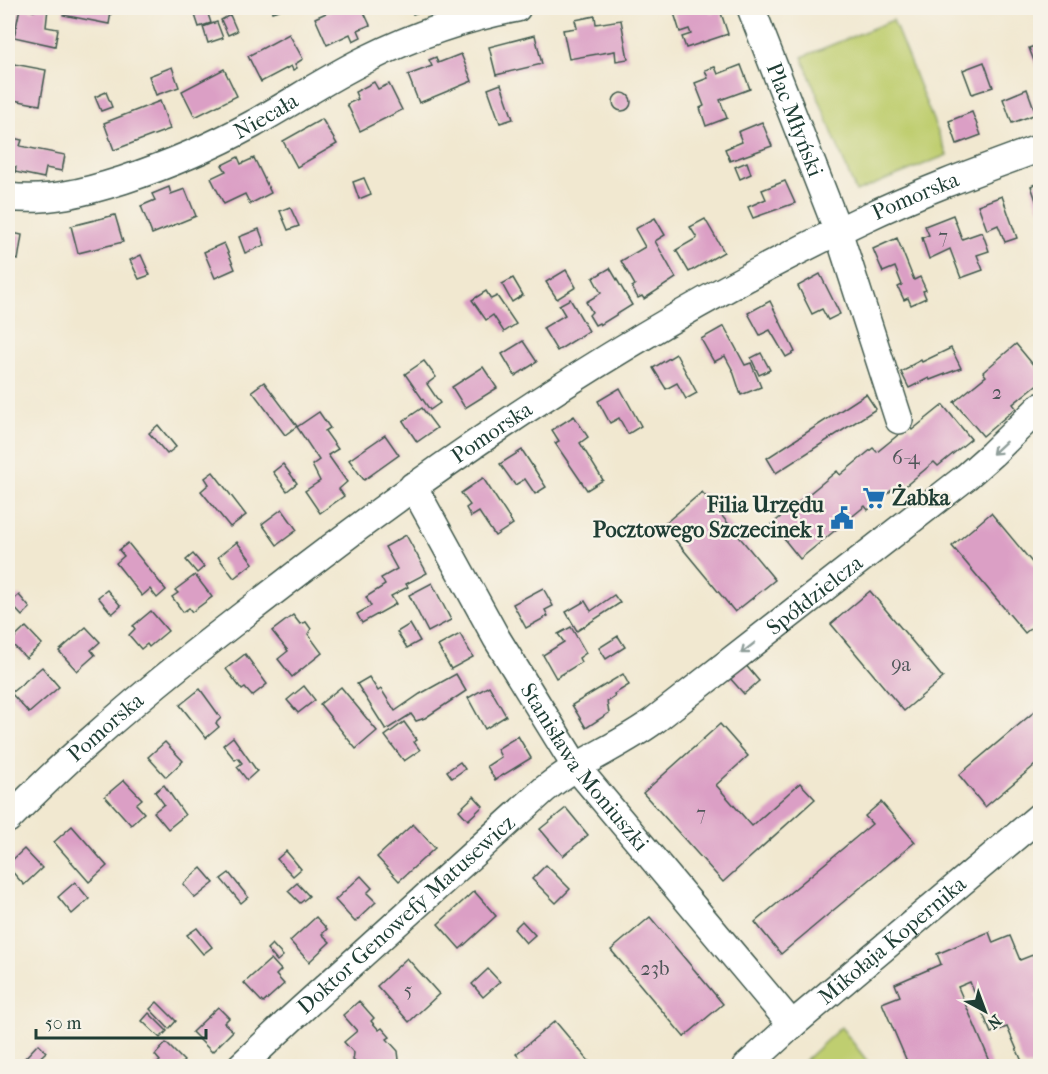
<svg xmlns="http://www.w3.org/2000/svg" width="1048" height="1074" font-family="'IM FELL French Canon',serif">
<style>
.green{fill:#bfce70;stroke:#6f8652;stroke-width:1.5}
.building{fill:#db9fc5}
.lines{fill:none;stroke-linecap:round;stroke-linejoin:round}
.minor-casing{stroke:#3e574b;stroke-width:30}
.minor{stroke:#fff;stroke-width:27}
.oneway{stroke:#8f9e9a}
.labels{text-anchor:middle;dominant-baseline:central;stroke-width:5;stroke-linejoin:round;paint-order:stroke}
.number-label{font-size:20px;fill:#4e5658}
.street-label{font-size:22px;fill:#1f3d34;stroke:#f7f3e8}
.poi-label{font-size:22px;font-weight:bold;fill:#1f3d34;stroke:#f7f3e8;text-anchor:start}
</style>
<rect width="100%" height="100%" fill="#f7f3e8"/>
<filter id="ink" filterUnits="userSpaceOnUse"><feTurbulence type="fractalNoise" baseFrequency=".0167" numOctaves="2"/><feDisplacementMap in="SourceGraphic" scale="12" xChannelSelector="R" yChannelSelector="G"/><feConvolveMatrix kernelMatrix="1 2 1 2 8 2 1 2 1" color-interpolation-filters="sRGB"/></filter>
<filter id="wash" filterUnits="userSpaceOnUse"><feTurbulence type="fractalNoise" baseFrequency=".008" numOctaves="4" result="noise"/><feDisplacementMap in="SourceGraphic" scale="24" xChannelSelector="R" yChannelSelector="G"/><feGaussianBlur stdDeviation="1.35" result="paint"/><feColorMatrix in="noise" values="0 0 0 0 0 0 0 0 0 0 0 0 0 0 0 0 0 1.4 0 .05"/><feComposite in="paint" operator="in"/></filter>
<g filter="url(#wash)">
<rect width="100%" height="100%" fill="#f1e8d0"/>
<g class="green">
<polygon points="893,20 947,155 856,192 802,57"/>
<polygon points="841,1027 871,1066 799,1066"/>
</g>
<g id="blocks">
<g class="building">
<polygon points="20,8 34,11 34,8 48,8 46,27 58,29 55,46 14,37"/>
<polygon points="64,8 87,8 111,12 109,24 63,15"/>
<polygon points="206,8 211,23 199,27 194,12"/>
<polygon points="271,8 285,8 272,12"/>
<polygon points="337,8 362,8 370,25 358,30 361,37 353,41 350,34 327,45 315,18"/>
<polygon points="394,8 410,8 396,13"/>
<polygon points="410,8 423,8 424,10 413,14"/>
<polygon points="690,8 696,9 709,8 711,13 720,10 728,34 686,48 682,37 691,34 689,29 680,32 674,13"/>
<polygon points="230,15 237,31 228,35 221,20"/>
<polygon points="595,16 596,24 621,20 628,59 616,61 615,51 569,59 563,30 577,28 575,20"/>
<polygon points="217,22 223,38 208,43 203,27"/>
<polygon points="289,34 303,59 295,64 297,68 293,70 291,66 261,82 248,56"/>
<polygon points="535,35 542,64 496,75 489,47"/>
<polygon points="1040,44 1040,64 1036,66 1029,48"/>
<polygon points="461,54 472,81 419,103 408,75 432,66 429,60 436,57 438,63"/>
<polygon points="984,62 993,87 972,94 963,70"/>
<polygon points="14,64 46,70 40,105 8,99 8,79 11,80"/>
<polygon points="741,65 750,89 720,100 727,118 706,126 700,108 704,106 695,83 708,78 705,70 715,67 718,74"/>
<polygon points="172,67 179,87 156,95 149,76"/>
<polygon points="224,69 237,96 195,117 182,91"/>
<polygon points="374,82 378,89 389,84 402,110 360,131 347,104 358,99 355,92"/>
<polygon points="501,84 513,119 500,123 488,89"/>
<polygon points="1027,89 1036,114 1012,123 1003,99"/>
<polygon points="106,92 112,107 101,111 95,97"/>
<circle cx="622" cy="102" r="9"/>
<polygon points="160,101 170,129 114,150 104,123"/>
<polygon points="972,112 981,135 957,144 949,121"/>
<polygon points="322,119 337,144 297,167 283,141"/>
<polygon points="762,122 772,146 730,161 725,149 742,142 738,132"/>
<polygon points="8,137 22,140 20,146 65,155 62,171 46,168 44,178 15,172 16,167 8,165"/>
<polygon points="238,157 241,164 254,158 271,193 250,204 245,194 224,204 211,178 226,171 222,165"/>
<polygon points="747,162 751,174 740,179 735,167"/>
<polygon points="364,178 371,194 359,199 353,182"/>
<polygon points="785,181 795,203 753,218 748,207 766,199 762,190"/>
<polygon points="1040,182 1040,212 1031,186"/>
<polygon points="169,187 171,194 185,189 196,216 152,234 141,206 155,200 152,194"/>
<polygon points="1002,196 1017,238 1005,242 998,225 987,230 978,205"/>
<polygon points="290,207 299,226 288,230 280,211"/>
<polygon points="115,215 123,242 78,253 71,226"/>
<polygon points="953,215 962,239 982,232 989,251 977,255 983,270 961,278 950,249 929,259 922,238 929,235 925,226"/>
<polygon points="655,218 665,235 655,241 676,278 644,299 642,296 638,298 632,287 635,285 621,261 645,247 635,229"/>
<polygon points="705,219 724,252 689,272 676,250 697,238 690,227"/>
<polygon points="259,229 265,245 245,253 239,237"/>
<polygon points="8,232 22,235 18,260 8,258"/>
<polygon points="897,238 914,280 920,277 926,290 923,291 926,298 911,305 908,298 904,300 898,287 902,285 895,267 883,272 873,249"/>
<polygon points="224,243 235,269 215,278 204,252"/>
<polygon points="141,255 150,275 139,279 130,260"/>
<polygon points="610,268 632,305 600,325 599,323 595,325 589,315 592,312 586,302 601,293 593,278"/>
<polygon points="566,270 576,287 557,299 546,282"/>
<polygon points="820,274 840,314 828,320 822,309 812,314 798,286"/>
<polygon points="513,278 523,295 512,302 502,284"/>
<polygon points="486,291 491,299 497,296 516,324 504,332 493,315 486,320 472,300"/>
<polygon points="570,299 589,331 557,351 543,328 565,315 559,305"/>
<polygon points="770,301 795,352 786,357 770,330 760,335 748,313"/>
<polygon points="724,326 745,365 751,363 761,387 741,395 733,371 725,356 714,362 701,339"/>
<polygon points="523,341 537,362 515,376 502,354"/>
<polygon points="1016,344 1040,373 1040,382 1013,404 1016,408 983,436 954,402 986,376 983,372"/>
<polygon points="951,348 961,368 930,380 929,378 909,388 901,372 911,367 910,366 921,360 922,362"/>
<polygon points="761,353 770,370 759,375 751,358"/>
<polygon points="676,354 697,393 686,399 677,383 666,389 653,368"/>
<polygon points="424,361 436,377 427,384 440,403 430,410 405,374"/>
<polygon points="483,367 497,388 465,408 452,387"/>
<polygon points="264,382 297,426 285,435 252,391"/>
<polygon points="620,388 641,426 628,434 619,418 610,423 598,401"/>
<polygon points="866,394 876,409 776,473 767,458"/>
<polygon points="943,405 971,439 938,466 934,462 903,488 899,484 868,510 865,506 800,559 772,524 837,471 840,475 873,448 877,452 909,426 912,430"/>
<polygon points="422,408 437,428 417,442 403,421"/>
<polygon points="319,412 330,428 325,431 338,449 328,455 347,482 339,489 344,496 320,513 305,491 320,481 312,465 319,460 297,427"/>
<polygon points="574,416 588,437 580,443 603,480 587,490 555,443 559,441 552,430"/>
<polygon points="158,425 176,447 167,454 149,433"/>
<polygon points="385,435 399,455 364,480 349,460"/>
<polygon points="522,450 546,487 535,494 525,479 515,485 500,464"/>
<polygon points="283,464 297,483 287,491 273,472"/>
<polygon points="213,472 246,515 230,527 201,491 209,484 205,478"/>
<polygon points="483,478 513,524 495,536 479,512 471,517 466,508 470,505 461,493"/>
<polygon points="702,492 775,580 735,612 663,525"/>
<polygon points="282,509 297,530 277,545 262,524"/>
<polygon points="991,513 1040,572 1040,620 1025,633 952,546"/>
<polygon points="406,535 427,573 406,584 408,587 391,596 396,604 362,623 357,614 371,606 366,597 385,585 381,578 397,569 385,547"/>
<polygon points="237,542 253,563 234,578 218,557"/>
<polygon points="128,543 166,590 157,598 150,589 142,596 116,563 124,556 119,550"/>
<polygon points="193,554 204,567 197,573 186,560"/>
<polygon points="195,575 212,597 192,612 189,608 183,612 172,597 178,593 175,590"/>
<polygon points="432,583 451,620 428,632 409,595"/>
<polygon points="543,588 553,606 545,610 548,616 526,628 513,604"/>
<polygon points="107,590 121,606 112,614 98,597"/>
<polygon points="870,591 943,678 904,711 831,624"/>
<polygon points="19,595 30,608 22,616 10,603"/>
<polygon points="614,595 620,603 577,631 566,612 585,601 591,611"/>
<polygon points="151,611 168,631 149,647 147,644 141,649 129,635 135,629 133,626"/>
<polygon points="293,615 300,624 306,622 311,629 308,634 322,653 292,677 278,659 288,651 272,631"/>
<polygon points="410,624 420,641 407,648 397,632"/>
<polygon points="26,627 42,644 26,658 10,642"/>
<polygon points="86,627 100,642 91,650 95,655 77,671 59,651"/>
<polygon points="571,627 586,653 579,658 581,662 577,665 556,678 543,655 564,642 558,634"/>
<polygon points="460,634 473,657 451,669 438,646"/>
<polygon points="618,636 625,647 606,659 599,648"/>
<polygon points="245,654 267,684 252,696 245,688 242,690 226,669"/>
<polygon points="744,663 759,681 744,694 729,677"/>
<polygon points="42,667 59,687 29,713 11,693"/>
<polygon points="456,674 466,691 425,718 416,721 411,714 386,730 357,684 369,677 378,691 381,689 395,711 420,694"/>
<polygon points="623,674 629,685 614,694 615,697 607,702 609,713 586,728 572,705"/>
<polygon points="304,686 315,700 298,713 287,700"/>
<polygon points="489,686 506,716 485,729 468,698"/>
<polygon points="341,687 377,731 356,749 320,704"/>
<polygon points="200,689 221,718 216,723 219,727 206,738 180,705"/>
<polygon points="1040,707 1040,761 985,807 959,775"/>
<polygon points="404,722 417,740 414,742 420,750 404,761 385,736"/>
<polygon points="720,724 748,756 716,785 752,826 800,783 815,799 723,882 643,793"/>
<polygon points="518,736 531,758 495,780 487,766 501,757 497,749"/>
<polygon points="233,737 257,771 247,780 237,767 242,763 238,758 235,760 223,745"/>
<polygon points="165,742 183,761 166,777 148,757"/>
<polygon points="460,762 465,769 452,778 447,771"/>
<polygon points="124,780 142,799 136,804 144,813 131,825 105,796"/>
<polygon points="164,785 185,815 168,829 154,812 164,804 155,792"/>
<polygon points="474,796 483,806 468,820 459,810"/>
<polygon points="881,802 915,842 781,954 755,922 872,824 865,816"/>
<polygon points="566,808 588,835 563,856 540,829"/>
<polygon points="413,824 435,848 399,881 377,857"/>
<polygon points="72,826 107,866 89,882 54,842"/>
<polygon points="24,849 42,868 24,885 8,867 8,864"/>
<polygon points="286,851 301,869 293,876 277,859"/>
<polygon points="546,865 570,889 556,903 532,879"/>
<polygon points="201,868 214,883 195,898 183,884"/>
<polygon points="229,873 248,897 241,903 221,879"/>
<polygon points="361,876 372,888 367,893 376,902 355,922 335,900"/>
<polygon points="75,882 89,899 72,914 58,897"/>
<polygon points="297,883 309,896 300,903 288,891"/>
<polygon points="474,891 496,916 460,949 438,924"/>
<polygon points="316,917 327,929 322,934 330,942 309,962 290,941"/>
<polygon points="650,917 723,1004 684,1037 611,950"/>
<polygon points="522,921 535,935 526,943 514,929"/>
<polygon points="197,928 212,947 203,954 187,935"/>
<polygon points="989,932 993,943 1010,936 1020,960 1040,952 1040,993 1036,995 1040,1005 1040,1066 1024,1066 1007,1027 991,1033 970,982 958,987 992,1066 909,1066 882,1003 900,996 895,984 941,964 937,954"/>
<polygon points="272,944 283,956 277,961 267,949"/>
<polygon points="407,958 439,994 409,1022 377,986"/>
<polygon points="271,959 281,970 276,975 284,984 263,1003 244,983"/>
<polygon points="488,969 500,982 483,997 472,984"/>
<polygon points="359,1001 374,1018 371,1021 379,1030 382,1028 390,1037 387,1039 398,1051 399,1060 391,1066 359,1066 353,1060 354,1053 344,1042 357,1031 343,1015"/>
<polygon points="157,1002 176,1021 169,1029 150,1009"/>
<polygon points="218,1007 229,1018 224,1023 233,1031 212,1052 192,1032"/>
<polygon points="149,1013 167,1031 160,1038 142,1021"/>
<polygon points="555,1021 593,1066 527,1066 516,1054"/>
<polygon points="166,1043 184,1061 179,1066 154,1066 160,1061 155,1055"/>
<polygon points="38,1044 46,1052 31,1066 24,1059"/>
</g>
</g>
</g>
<g filter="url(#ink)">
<use href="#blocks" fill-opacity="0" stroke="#3e574b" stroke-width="1.5"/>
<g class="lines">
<g class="minor-casing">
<g id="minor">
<path id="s1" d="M751,8L838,231L899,420"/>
<path id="s2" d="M8,197C47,202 86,192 123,180C168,165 211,147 253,124C291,103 328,78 367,59C415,35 465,18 517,8"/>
<path id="s3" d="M413,486L497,639L576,767L792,1025"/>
<path id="s4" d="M8,819C34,793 61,766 89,742C159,679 233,623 307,566C480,433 664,313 861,220C919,192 980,170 1040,148"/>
<path id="s5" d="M241,1066L292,1018L545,789C579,761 620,746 655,720L966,477L992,454L1040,407"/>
<path id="s6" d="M747,1066L792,1025L1040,816"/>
</g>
</g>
<use href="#minor" class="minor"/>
</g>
<defs><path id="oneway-shaft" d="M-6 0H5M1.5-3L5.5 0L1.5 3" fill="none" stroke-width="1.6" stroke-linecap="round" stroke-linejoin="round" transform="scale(1.5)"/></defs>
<g class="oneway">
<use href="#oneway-shaft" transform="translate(999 448) rotate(137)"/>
<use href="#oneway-shaft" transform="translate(748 648) rotate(142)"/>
</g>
</g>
<defs>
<g id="supermarket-bare" transform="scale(1.8)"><path d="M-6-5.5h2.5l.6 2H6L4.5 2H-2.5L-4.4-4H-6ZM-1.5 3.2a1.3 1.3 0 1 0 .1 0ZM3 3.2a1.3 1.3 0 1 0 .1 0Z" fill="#1f6fb2" stroke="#f7f3e8" stroke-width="2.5" paint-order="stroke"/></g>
<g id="civic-bare" transform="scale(1.8)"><path d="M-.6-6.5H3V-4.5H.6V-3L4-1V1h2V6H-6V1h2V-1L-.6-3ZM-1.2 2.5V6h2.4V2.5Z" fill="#1f6fb2" stroke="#f7f3e8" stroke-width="2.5" paint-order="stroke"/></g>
</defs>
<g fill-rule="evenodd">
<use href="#supermarket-bare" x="874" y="498"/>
<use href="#civic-bare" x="842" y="518"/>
</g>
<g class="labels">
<g class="number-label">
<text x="943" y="236">7</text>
<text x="997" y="392">2</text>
<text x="906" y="457">6-4</text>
<text x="901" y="664">9a</text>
<text x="701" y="813">7</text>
<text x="655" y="968">23b</text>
<text x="408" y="990">5</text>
</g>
<g class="street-label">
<text stroke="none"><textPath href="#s2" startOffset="274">Niecała</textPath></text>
<text stroke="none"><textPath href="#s1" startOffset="120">Plac Młyński</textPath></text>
<text stroke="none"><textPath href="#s4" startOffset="1106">Pomorska</textPath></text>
<text stroke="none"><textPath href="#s4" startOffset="620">Pomorska</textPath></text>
<text stroke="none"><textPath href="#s5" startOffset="744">Spółdzielcza</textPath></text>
<text stroke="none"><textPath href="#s4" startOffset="134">Pomorska</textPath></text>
<text stroke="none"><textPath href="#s3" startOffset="330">Stanisława Moniuszki</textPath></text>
<text stroke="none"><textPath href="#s5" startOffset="224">Doktor Genowefy Matusewicz</textPath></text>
<text stroke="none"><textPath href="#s6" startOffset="192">Mikołaja Kopernika</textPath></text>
</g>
<g class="poi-label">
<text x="892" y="498">Żabka</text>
<text x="824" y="505" text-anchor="end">Filia Urzędu<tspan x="824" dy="25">Pocztowego Szczecinek 1</tspan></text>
</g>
</g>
<rect width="1048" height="1074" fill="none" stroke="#f7f3e8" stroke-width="30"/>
<g transform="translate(985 1011) rotate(139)" stroke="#f7f3e8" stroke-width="4.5" paint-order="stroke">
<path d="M0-4.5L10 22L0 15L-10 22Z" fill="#1f3d34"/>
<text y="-9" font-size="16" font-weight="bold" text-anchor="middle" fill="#1f3d34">N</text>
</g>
<path d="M36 1029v9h170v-9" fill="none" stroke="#1f3d34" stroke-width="3"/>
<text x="45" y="1029" font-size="18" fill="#1f3d34" stroke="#f7f3e8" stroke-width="4.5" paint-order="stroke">50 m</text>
</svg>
